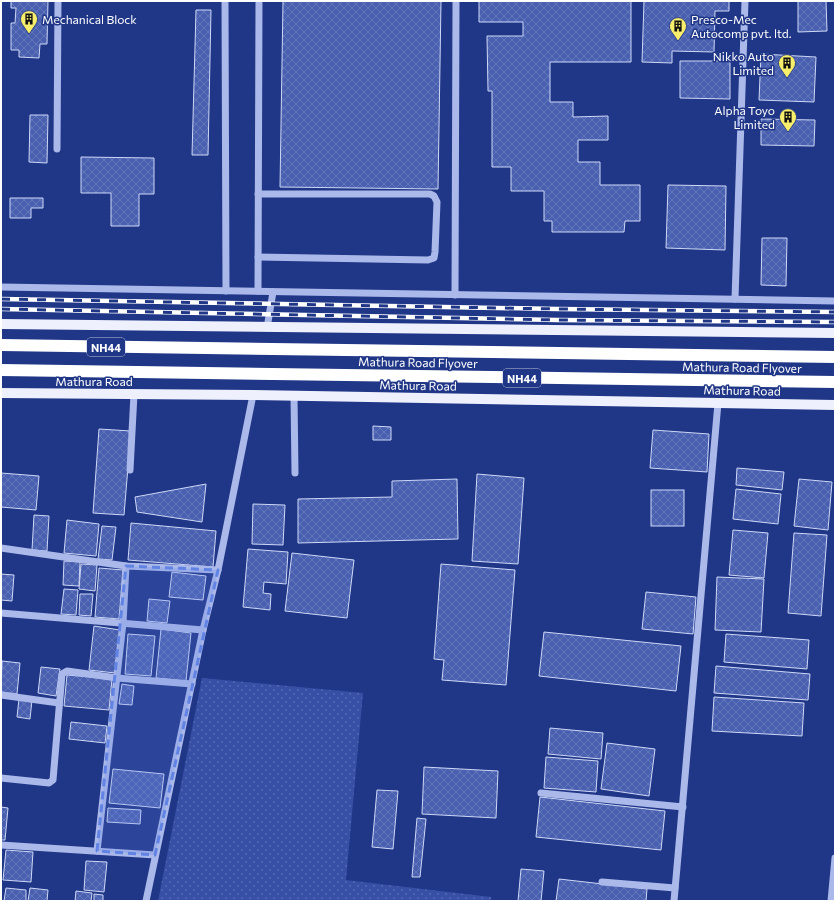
<svg xmlns="http://www.w3.org/2000/svg" width="836" height="902" font-family="Commissioner,sans-serif">
<style>
.grass{fill:url(#grass-dots)}
.building{fill:url(#building-cross-hatch);stroke:#ced8f7}
.lines{fill:none;stroke-linecap:round;stroke-linejoin:round}
.minor{stroke:#aab8ea;stroke-width:7}
.major{stroke:#eef0fe;stroke-width:10}
.highway{stroke:#fff;stroke-width:12}
.rail-casing{stroke:#fff;stroke-width:4.5}
.rail{stroke:#203687;stroke-width:3;stroke-dasharray:9;stroke-linecap:butt}
.marked{fill:#6183e4;fill-opacity:0.2;stroke:#6183e4;stroke-width:3;stroke-dasharray:8 5;stroke-linejoin:round}
.labels{text-anchor:middle;dominant-baseline:central;stroke-width:3;stroke-linejoin:round;paint-order:stroke}
.shield{fill:#203687;stroke:#bcc3db;stroke-width:1}
.shield-label{font-size:11px;font-weight:bold;fill:#fff}
.poi-label{font-size:12px;fill:#fff;stroke:#203687;text-anchor:start}
.street-label{font-size:12px;fill:#fff;stroke:#203687}
</style>
<defs>
<pattern id="grass-dots" width="8" height="8" patternUnits="userSpaceOnUse"><rect width="8" height="8" fill="#3750a6"/><path d="M2 2h.1M6 6h.1" fill="none" stroke="#556ab3" stroke-width="1.8" stroke-linecap="round"/></pattern>
<pattern id="building-cross-hatch" width="8" height="8" patternUnits="userSpaceOnUse"><rect width="8" height="8" fill="#495faf"/><path d="M0 0l8 8M0 8l8-8" fill="none" stroke="#6477bb"/></pattern>
</defs>
<rect width="100%" height="100%" fill="#203687"/>
<polygon class="grass" points="202,678 363,693 346,880 491,897 491,901 158,901"/>
<g class="building">
<polygon points="11,1 48,1 47,44 40,44 39,58 19,57 19,50 11,50 11,23 15,23 16,8 11,8"/>
<polygon points="283,1 441,1 438,189 280,187"/>
<polygon points="479,1 631,1 631,62 550,62 550,102 573,102 573,117 608,116 608,140 578,140 578,162 600,162 600,185 640,185 640,221 625,221 624,232 552,232 552,221 544,221 544,191 511,191 511,167 492,167 492,91 488,91 487,36 523,36 523,22 479,22"/>
<polygon points="644,1 729,1 729,11 715,11 714,52 672,51 672,63 642,62"/>
<polygon points="798,1 826,1 827,31 798,32"/>
<polygon points="196,10 211,10 208,155 192,155"/>
<polygon points="761,54 816,57 814,102 759,100"/>
<polygon points="680,61 730,61 730,99 680,98"/>
<polygon points="30,115 48,115 47,163 29,162"/>
<polygon points="761,119 815,120 814,146 761,145"/>
<polygon points="81,157 154,158 154,194 139,194 139,226 111,226 111,193 81,193"/>
<polygon points="668,185 726,186 725,250 666,248"/>
<polygon points="10,198 43,198 43,208 31,208 31,218 10,218"/>
<polygon points="762,238 787,238 786,286 761,285"/>
<polygon points="373,426 391,427 391,440 373,440"/>
<polygon points="99,429 131,431 124,515 93,513"/>
<polygon points="653,430 709,434 707,472 650,468"/>
<polygon points="737,468 784,472 782,490 736,485"/>
<polygon points="1,473 39,476 36,510 1,507"/>
<polygon points="477,474 524,478 518,564 472,561"/>
<polygon points="457,479 458,539 298,543 298,499 392,497 392,481"/>
<polygon points="799,479 832,482 828,530 794,526"/>
<polygon points="206,484 202,522 137,512 135,497"/>
<polygon points="736,489 781,494 778,524 733,519"/>
<rect x="651" y="490" width="33" height="36"/>
<polygon points="253,504 285,505 283,545 252,544"/>
<polygon points="34,515 49,516 47,551 32,550"/>
<polygon points="67,520 99,524 96,556 64,553"/>
<polygon points="131,523 216,531 213,567 128,560"/>
<polygon points="102,526 116,527 112,560 98,559"/>
<polygon points="733,530 768,533 764,578 729,575"/>
<polygon points="794,533 827,535 821,616 788,613"/>
<polygon points="248,549 288,552 286,584 264,582 263,593 271,594 270,610 243,607"/>
<polygon points="292,553 354,560 347,618 285,611"/>
<polygon points="64,561 80,562 79,586 63,585"/>
<polygon points="81,564 97,565 95,591 79,589"/>
<polygon points="441,564 515,570 506,685 442,680 444,660 434,659"/>
<polygon points="99,568 123,570 119,619 95,617"/>
<polygon points="172,572 206,576 203,600 169,597"/>
<polygon points="1,574 14,575 12,601 1,600"/>
<polygon points="717,577 764,579 761,632 715,630"/>
<polygon points="64,589 78,590 76,615 61,614"/>
<polygon points="646,592 696,597 693,634 642,629"/>
<polygon points="80,594 93,594 91,616 79,615"/>
<polygon points="149,599 170,601 167,623 147,621"/>
<polygon points="94,626 120,630 115,673 89,670"/>
<polygon points="161,629 191,633 186,681 156,678"/>
<polygon points="544,632 681,646 676,691 539,676"/>
<polygon points="128,634 155,636 151,676 125,674"/>
<polygon points="726,634 809,640 807,669 724,662"/>
<polygon points="2,661 20,663 17,694 1,692"/>
<polygon points="716,666 810,674 808,700 714,693"/>
<polygon points="41,667 60,669 56,696 38,693"/>
<polygon points="67,675 112,679 109,710 64,706"/>
<polygon points="122,684 134,686 132,705 119,704"/>
<polygon points="714,697 804,703 802,736 712,731"/>
<polygon points="19,699 32,700 30,719 17,717"/>
<polygon points="71,722 107,726 105,743 69,739"/>
<polygon points="550,728 603,733 601,759 548,754"/>
<polygon points="607,743 655,749 649,796 601,789"/>
<polygon points="546,757 598,761 596,792 544,788"/>
<polygon points="424,767 498,771 496,818 422,814"/>
<polygon points="113,769 164,774 160,808 109,803"/>
<polygon points="377,790 398,791 393,849 372,847"/>
<polygon points="540,797 665,811 661,850 536,837"/>
<polygon points="1,807 8,808 5,840 1,840"/>
<polygon points="108,808 141,810 140,824 107,822"/>
<polygon points="417,818 426,819 420,877 412,877"/>
<polygon points="6,850 33,852 31,882 3,880"/>
<polygon points="86,861 107,862 104,892 84,890"/>
<polygon points="521,869 544,871 541,901 518,901"/>
<polygon points="559,879 647,889 646,901 556,901"/>
<polygon points="6,888 26,890 26,901 4,901"/>
<polygon points="30,888 48,890 47,901 28,901"/>
<polygon points="76,891 92,893 91,901 75,901"/>
<polygon points="94,894 103,895 103,901 94,901"/>
</g>
<g class="lines">
<g class="minor">
<polyline points="225,1 226,291"/>
<polyline points="57,149 58,1"/>
<polyline points="258,257 428,260 434,258 435,252 437,202 434,196 430,194 258,194"/>
<polyline points="1,287 835,301"/>
<polyline points="258,291 259,1"/>
<polyline points="455,295 456,1"/>
<polyline points="735,299 745,1"/>
<polyline points="267,328 273,292"/>
<polyline points="294,396 295,473"/>
<polyline points="130,470 134,394"/>
<polyline points="1,548 126,566 218,570"/>
<polyline points="1,613 203,630"/>
<polyline points="1,695 59,703"/>
<polyline points="1,778 49,783 53,780 62,674 67,671 117,678 192,684"/>
<polyline points="541,793 683,807"/>
<polyline points="1,845 155,855"/>
<polyline points="97,851 123,623 126,566"/>
<polyline points="602,882 675,888"/>
<polyline points="146,901 203,630 218,570 253,395"/>
<polyline points="674,901 718,403"/>
<polyline points="831,901 835,858"/>
</g>
<g class="major">
<polyline points="1,324 835,333"/>
<polyline points="1,393 253,395 835,405"/>
</g>
<g class="highway">
<polyline points="1,345 835,357"/>
<polyline points="1,370 835,382"/>
</g>
<g class="rail-casing">
<g id="rail">
<polyline points="1,299 557,309 835,312"/>
<polyline points="1,309 557,320 835,322"/>
</g>
</g>
<use href="#rail" class="rail"/>
</g>
<path class="marked" d="M126,566L218,570L155,855L97,851Z"/>
<defs>
<g id="building-pin" transform="scale(0.9)"><path d="M0 17L-7.5 6A9.5 9.5 0 1 1 7.5 6Z" fill="#f7ee6b" stroke="#203687"/><path d="M-4-6H4V6H1V3H-1V6H-4ZM-2.5-4.3h1.7v1.8h-1.7ZM.8-4.3h1.7v1.8H.8ZM-2.5-1h1.7V.8h-1.7ZM.8-1h1.7V.8H.8Z" fill="#111"/></g>
</defs>
<g fill-rule="evenodd">
<use href="#building-pin" x="29" y="19"/>
<use href="#building-pin" x="678" y="26"/>
<use href="#building-pin" x="787" y="63"/>
<use href="#building-pin" x="788" y="117"/>
</g>
<g class="labels">
<g class="shield">
<rect x="87" y="338" width="38" height="18" rx="3"/>
<rect x="503" y="369" width="38" height="18" rx="3"/>
</g>
<g class="shield-label">
<text x="106" y="347">NH44</text>
<text x="522" y="378">NH44</text>
</g>
<g class="poi-label">
<text x="42" y="19">Mechanical Block</text>
<text x="691" y="19">Presco-Mec<tspan x="691" dy="14">Autocomp pvt. ltd.</tspan></text>
<text x="774" y="56" text-anchor="end">Nikko Auto<tspan x="774" dy="14">Limited</tspan></text>
<text x="775" y="110" text-anchor="end">Alpha Toyo<tspan x="775" dy="14">Limited</tspan></text>
</g>
<g class="street-label">
<text transform="translate(418 362) rotate(1)">Mathura Road Flyover</text>
<text transform="translate(742 367) rotate(1)">Mathura Road Flyover</text>
<text x="94" y="381">Mathura Road</text>
<text transform="translate(418 385) rotate(1)">Mathura Road</text>
<text transform="translate(742 390) rotate(1)">Mathura Road</text>
</g>
</g>
<rect width="836" height="902" fill="none" stroke="#ffffff" stroke-width="4"/>
</svg>
